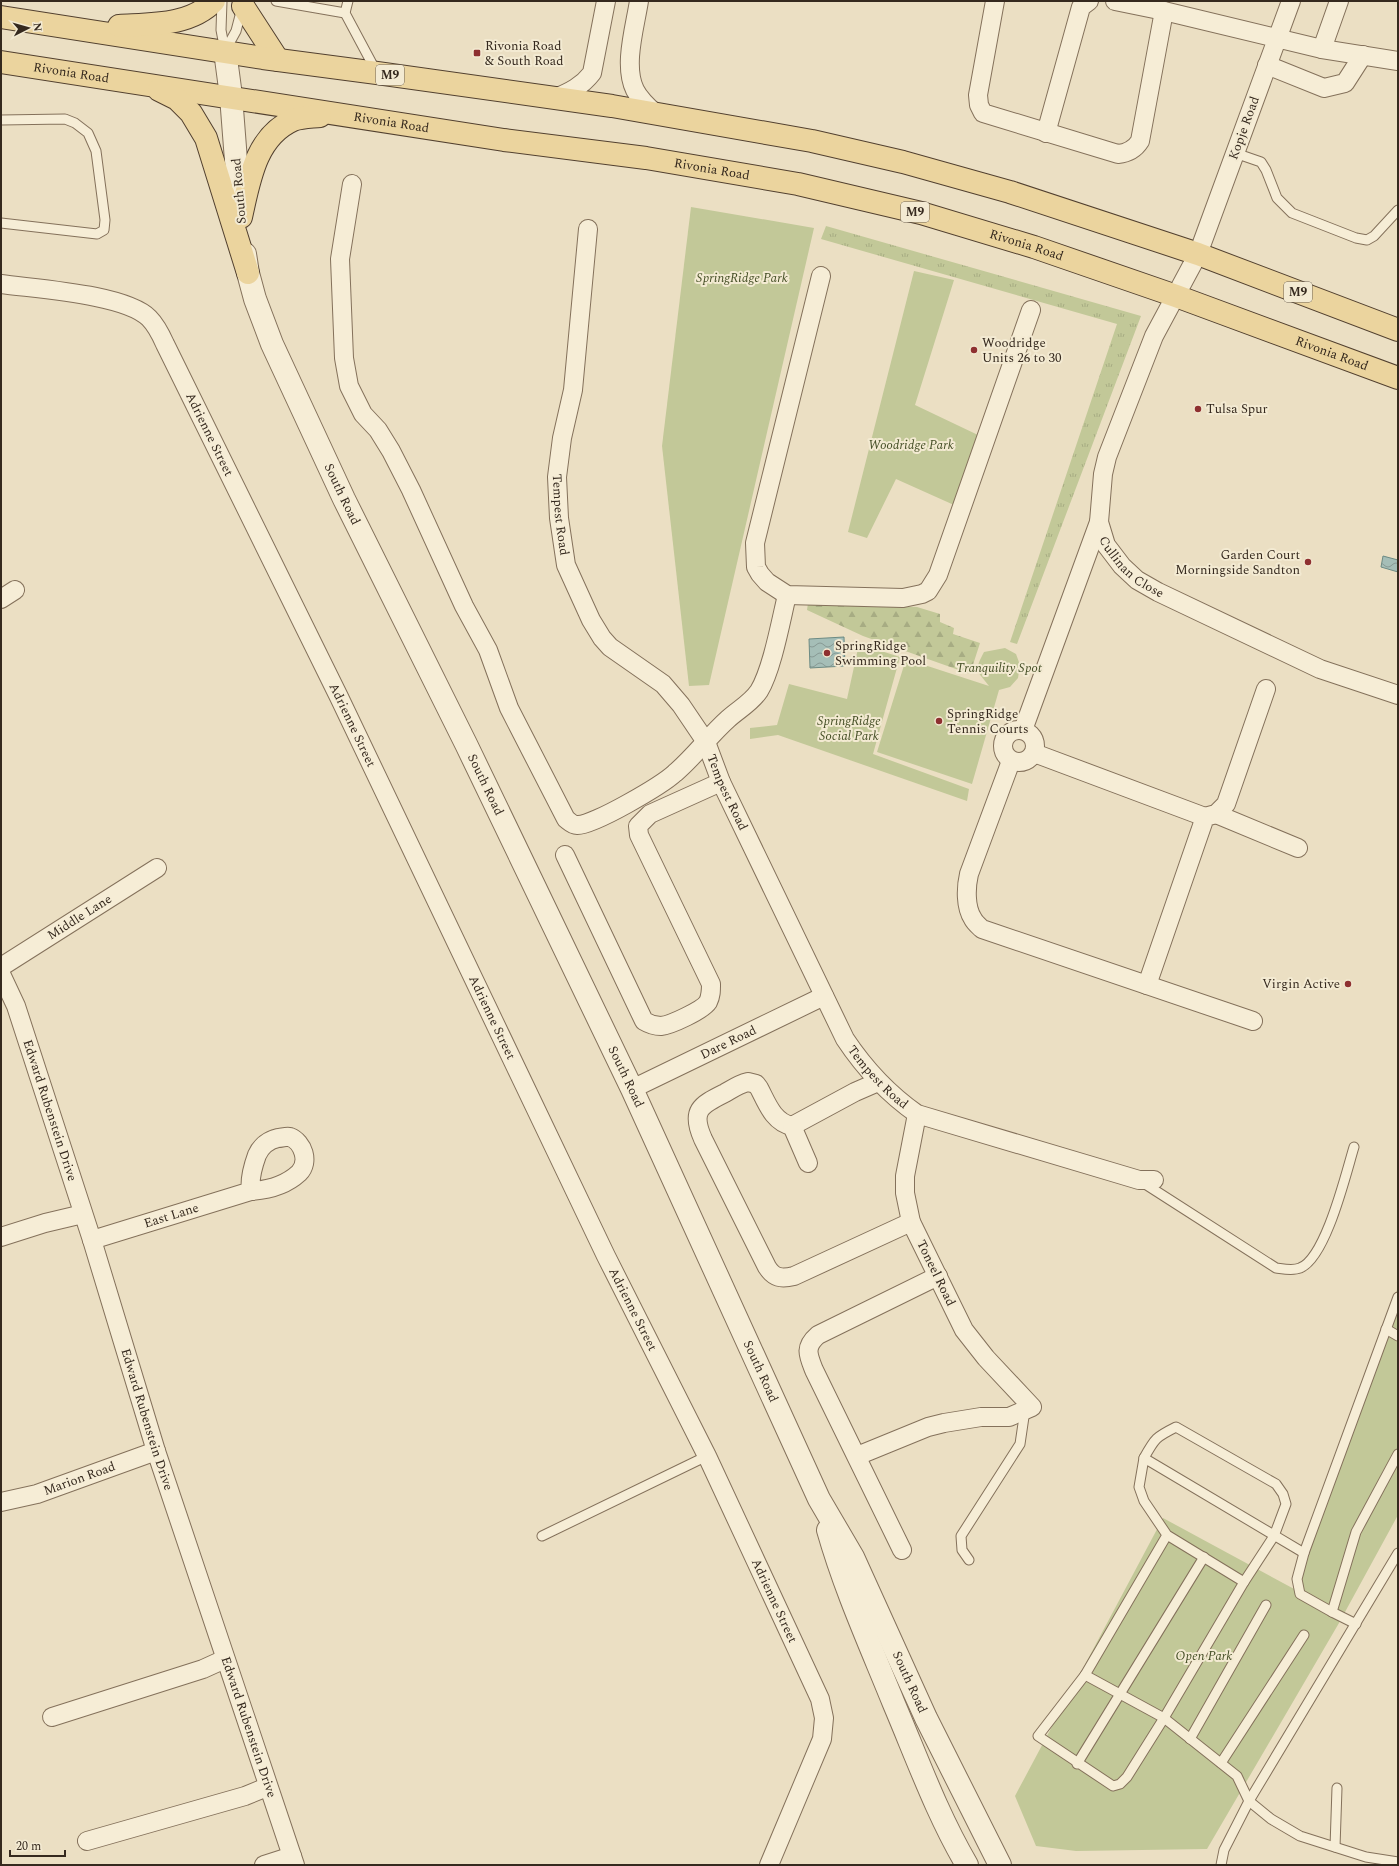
<svg xmlns="http://www.w3.org/2000/svg" width="1399" height="1866" font-family="Spectral,serif">
<style>
.grass{fill:url(#grass-tufts)}
.forest{fill:url(#forest-firs)}
.park{fill:#c2c898}
.water{fill:url(#water-waves);stroke:#6d8b84}
.lines{fill:none;stroke-linecap:round;stroke-linejoin:round}
.service-casing{stroke:#84715b;stroke-width:11}
.minor-casing{stroke:#84715b;stroke-width:20}
.tertiary-casing{stroke:#84715b;stroke-width:24}
.primary-casing{stroke:#52402f;stroke-width:24}
.service{stroke:#f6edd6;stroke-width:9}
.minor{stroke:#f6edd6;stroke-width:18}
.tertiary{stroke:#f6edd6;stroke-width:22}
.primary{stroke:#ebd49e;stroke-width:22}
.poi-dot{fill:#8e3030;stroke:#f3ead2;stroke-width:1.5}
.labels{text-anchor:middle;dominant-baseline:central;stroke-width:4;stroke-linejoin:round;paint-order:stroke}
.shield{fill:#f3ead2;stroke:#6e6354;stroke-width:1}
.shield-label{font-size:12px;font-weight:bold;fill:#35291e}
.poi-label{font-size:13px;fill:#35291e;stroke:#f3ead2;text-anchor:start}
.street-label{font-size:13px;fill:#35291e;stroke:#f3ead2}
.park-label{font-size:13px;font-style:italic;fill:#454f26;stroke:#f3ead2}
</style>
<defs>
<pattern id="grass-tufts" width="24" height="20" patternUnits="userSpaceOnUse"><rect width="24" height="20" fill="#c2c898"/><path d="M3 7l-1-3M5 7V3M7 7l1-3M15 17l-1-3M17 17v-4M19 17l1-3" fill="none" stroke="#a7ac83"/></pattern>
<pattern id="forest-firs" width="22" height="20" patternUnits="userSpaceOnUse"><rect width="22" height="20" fill="#c2c898"/><path d="M5 1l3.5 6h-7zM16 11l3.5 6h-7z" fill="#a7ac83"/></pattern>
<pattern id="water-waves" width="16" height="10" patternUnits="userSpaceOnUse"><rect width="16" height="10" fill="#a5beb7"/><path d="M0 5q4-4 8 0t8 0" fill="none" stroke="#879a94"/></pattern>
</defs>
<rect width="100%" height="100%" fill="#ebdfc3"/>
<polygon class="grass" points="826,226 1141,316 1017,644 1010,642 1117,324 821,239"/>
<polygon class="forest" points="808,603 917,607 940,614 940,622 954,628 953,634 980,643 970,674 863,636 807,610"/>
<g class="park">
<polygon points="691,207 814,228 709,685 689,686 662,446"/>
<polygon points="914,271 954,280 915,405 978,435 954,505 896,479 867,538 848,532"/>
<polygon points="859,644 900,657 873,754 969,789 967,801 778,735 750,739 750,728 777,725 789,684 847,699"/>
<path d="M1005,648L1016,654L1020,665L1018,678L1010,687L999,690L972,784L877,752L906,659L989,686C977,670 973,673 984,652Z"/>
<polygon points="1398,1287 1398,1515 1339,1623 1207,1849 1076,1851 1036,1846 1015,1796 1163,1518 1296,1590"/>
</g>
<g class="water">
<polygon points="1383,556 1398,560 1398,572 1381,567"/>
<polygon points="844,637 845,666 810,668 809,639"/>
</g>
<g class="lines">
<g class="service-casing">
<g id="service">
<polyline points="222,1 221,30 225,51"/>
<polyline points="276,1 345,13"/>
<polyline points="348,1 345,13 376,71"/>
<polyline points="225,51 236,31 242,8"/>
<polyline points="1,120 65,119 75,123 88,133 96,151 105,220 104,230 97,234 1,223"/>
<polyline points="1235,153 1261,162 1266,170 1277,198 1292,213 1356,238 1367,240 1374,236 1398,210"/>
<path d="M1142,1182L1276,1268C1284,1269 1293,1271 1300,1268C1326,1258 1346,1173 1354,1147"/>
<polyline points="1386,1329 1398,1336"/>
<path d="M1144,1458C1155,1438 1156,1437 1176,1427L1276,1484L1283,1494L1286,1504L1274,1536L1244,1582"/>
<polyline points="1167,1535 1085,1675 1164,1718 1244,1582 1167,1535 1144,1501 1139,1487 1144,1458 1304,1553"/>
<polyline points="542,1536 707,1456"/>
<polyline points="969,1560 962,1550 961,1536 1020,1444 1025,1410"/>
<polyline points="1332,1612 1300,1594 1297,1579 1304,1553 1398,1297"/>
<polyline points="1356,1624 1332,1612 1356,1532 1398,1454"/>
<polyline points="1085,1675 1038,1736 1113,1786 1120,1784 1127,1777 1164,1718 1237,1776 1249,1801 1271,1819 1300,1836 1366,1857 1398,1862"/>
<polyline points="1190,1739 1266,1605"/>
<polyline points="1221,1763 1304,1635"/>
<polyline points="1077,1764 1204,1557"/>
<polyline points="1335,1847 1337,1788"/>
<polyline points="1221,1865 1224,1850 1249,1801 1398,1553"/>
</g>
</g>
<g class="minor-casing">
<g id="minor">
<path d="M639,1C635,27 623,66 635,90C640,100 648,107 656,114"/>
<path d="M995,1L978,95L979,105L983,113L1118,154C1128,153 1135,149 1140,141L1164,11"/>
<polyline points="1115,1 1164,11 1322,49 1398,61"/>
<path id="s1" d="M1291,1L1198,254L1154,336L1107,457L1103,474L1099,522L1106,545L1122,566L1137,580L1158,592L1320,669L1398,695"/>
<polyline points="1322,49 1339,1"/>
<polyline points="1267,65 1324,88 1345,83 1363,55"/>
<path d="M555,98C570,92 582,86 592,73L606,1"/>
<polyline points="1046,133 1081,7 1089,1"/>
<path d="M352,184L340,259L344,358L349,386L363,414L378,430L391,451L411,490L464,606L488,650L509,708L566,819C569,821 572,825 577,825C593,826 662,785 675,773C694,757 709,736 728,719C739,709 751,703 759,691C772,670 781,620 787,595"/>
<path id="s2" d="M588,229L573,390L562,438L557,477L559,518L566,565L591,620L602,638L610,647L663,684L681,705L706,742L721,782L845,1039C865,1069 887,1093 917,1114L1139,1180H1154"/>
<polyline points="821,276 755,543 756,567 760,574 767,582 787,595 903,598 922,594 928,591 938,575 1031,310"/>
<path id="s3" d="M1,284C36,289 125,294 149,318C156,325 161,335 165,344L339,697L606,1256L707,1456L820,1699L824,1718L822,1739L769,1865"/>
<polyline points="1,599 15,590"/>
<circle cx="1019" cy="746" r="16"/>
<polyline points="1023,730 1099,522"/>
<polyline points="1034,753 1205,817"/>
<path d="M1011,761L969,874C966,887 965,907 973,919C975,923 979,926 982,929L1253,1021"/>
<polyline points="1216,814 1298,848"/>
<path d="M565,855L644,1021C649,1024 655,1026 661,1026C671,1025 703,1010 708,1002C711,996 711,991 711,984L639,835L638,826L650,814L721,782"/>
<path id="s4" d="M1,967L157,868"/>
<path id="s5" d="M1,974L16,1006L92,1240L156,1451L295,1865"/>
<polyline points="1147,985 1205,817 1216,814 1226,804 1266,689"/>
<path d="M878,1082L855,1092L792,1126C773,1122 767,1103 759,1088L756,1084L748,1082C739,1084 732,1089 725,1093C701,1105 690,1110 703,1139L767,1267C774,1278 781,1279 794,1276L911,1222"/>
<path id="s6" d="M632,1089L824,996"/>
<polyline points="792,1126 808,1163"/>
<polyline points="1,1237 45,1223 83,1214"/>
<path id="s7" d="M92,1240L251,1191C268,1190 286,1185 299,1173C310,1162 303,1142 290,1137C286,1136 282,1138 278,1138C269,1140 261,1146 257,1155C253,1166 249,1179 251,1191"/>
<polyline points="857,1456 928,1427 944,1423 981,1417 1009,1417 1032,1407 986,1358 964,1330 911,1222 905,1193 905,1176 917,1114"/>
<path id="s8" d="M1,1502L37,1494L156,1451"/>
<path d="M902,1550L814,1370C808,1355 804,1347 818,1335L938,1276"/>
<polyline points="52,1717 203,1669 225,1659"/>
<polyline points="87,1841 245,1796 267,1787"/>
<polyline points="264,1865 292,1856"/>
</g>
</g>
<g class="tertiary-casing">
<g id="tertiary">
<polyline points="225,51 231,96 240,212"/>
<path id="s9" d="M245,254L248,273L255,299L272,344L344,499L466,744L632,1089L819,1499L853,1557L926,1718L1000,1865"/>
<path d="M828,1530C845,1590 871,1647 894,1704C917,1758 937,1814 967,1865"/>
</g>
</g>
<g class="primary-casing">
<g id="primary">
<polyline points="243,6 278,60"/>
<polyline points="1,17 263,58 377,73 612,106 812,141 903,162 1010,192 1198,254 1398,330"/>
<path d="M119,26C151,24 190,26 214,1"/>
<path id="s10" d="M1,62L504,140L646,158L798,184L921,213L1034,247L1176,296L1398,378"/>
<polyline points="159,90 177,99 191,113 206,138 248,273"/>
<path d="M241,217C249,182 255,137 293,120C301,117 311,117 320,116"/>
</g>
</g>
<use href="#service" class="service"/>
<use href="#minor" class="minor"/>
<use href="#tertiary" class="tertiary"/>
<use href="#primary" class="primary"/>
</g>
<g class="poi-dot">
<rect x="473" y="49" width="8" height="8" rx="2"/>
<circle cx="974" cy="350" r="4"/>
<circle cx="1198" cy="409" r="4"/>
<circle cx="1308" cy="562" r="4"/>
<circle cx="827" cy="653" r="4"/>
<circle cx="939" cy="721" r="4"/>
<circle cx="1348" cy="984" r="4"/>
</g>
<g class="labels">
<g class="shield">
<rect x="376" y="65" width="28" height="20" rx="3"/>
<rect x="901" y="202" width="28" height="20" rx="3"/>
<rect x="1284" y="282" width="28" height="20" rx="3"/>
</g>
<g class="shield-label">
<text x="390" y="75">M9</text>
<text x="915" y="212">M9</text>
<text x="1298" y="292">M9</text>
</g>
<g class="poi-label">
<text x="485" y="46">Rivonia Road<tspan x="485" dy="15">&amp; South Road</tspan></text>
<text x="982" y="343">Woodridge<tspan x="982" dy="15">Units 26 to 30</tspan></text>
<text x="1206" y="409">Tulsa Spur</text>
<text x="1300" y="555" text-anchor="end">Garden Court<tspan x="1300" dy="15">Morningside Sandton</tspan></text>
<text x="835" y="646">SpringRidge<tspan x="835" dy="15">Swimming Pool</tspan></text>
<text x="947" y="714">SpringRidge<tspan x="947" dy="15">Tennis Courts</tspan></text>
<text x="1340" y="984" text-anchor="end">Virgin Active</text>
</g>
<g class="street-label">
<text stroke="none"><textPath href="#s10" startOffset="71">Rivonia Road</textPath></text>
<text stroke="none"><textPath href="#s10" startOffset="395">Rivonia Road</textPath></text>
<text transform="translate(1244 128) rotate(-70)">Kopje Road</text>
<text stroke="none"><textPath href="#s10" startOffset="719">Rivonia Road</textPath></text>
<text transform="translate(239 191) rotate(-95)">South Road</text>
<text stroke="none"><textPath href="#s10" startOffset="1043">Rivonia Road</textPath></text>
<text stroke="none"><textPath href="#s10" startOffset="1367">Rivonia Road</textPath></text>
<text stroke="none"><textPath href="#s3" startOffset="285">Adrienne Street</textPath></text>
<text stroke="none"><textPath href="#s9" startOffset="260">South Road</textPath></text>
<text stroke="none"><textPath href="#s2" startOffset="288">Tempest Road</textPath></text>
<text stroke="none"><textPath href="#s1" startOffset="616">Cullinan Close</textPath></text>
<text stroke="none"><textPath href="#s3" startOffset="609">Adrienne Street</textPath></text>
<text stroke="none"><textPath href="#s9" startOffset="584">South Road</textPath></text>
<text stroke="none"><textPath href="#s2" startOffset="624">Tempest Road</textPath></text>
<text stroke="none"><textPath href="#s4" startOffset="93">Middle Lane</textPath></text>
<text stroke="none"><textPath href="#s3" startOffset="933">Adrienne Street</textPath></text>
<text stroke="none"><textPath href="#s6" startOffset="107">Dare Road</textPath></text>
<text stroke="none"><textPath href="#s2" startOffset="948">Tempest Road</textPath></text>
<text stroke="none"><textPath href="#s9" startOffset="908">South Road</textPath></text>
<text stroke="none"><textPath href="#s5" startOffset="145">Edward Rubenstein Drive</textPath></text>
<text stroke="none"><textPath href="#s7" startOffset="83">East Lane</textPath></text>
<text transform="translate(936 1273) rotate(64)">Toneel Road</text>
<text stroke="none"><textPath href="#s3" startOffset="1257">Adrienne Street</textPath></text>
<text stroke="none"><textPath href="#s9" startOffset="1232">South Road</textPath></text>
<text stroke="none"><textPath href="#s5" startOffset="469">Edward Rubenstein Drive</textPath></text>
<text stroke="none"><textPath href="#s8" startOffset="82">Marion Road</textPath></text>
<text stroke="none"><textPath href="#s3" startOffset="1581">Adrienne Street</textPath></text>
<text stroke="none"><textPath href="#s9" startOffset="1577">South Road</textPath></text>
<text stroke="none"><textPath href="#s5" startOffset="793">Edward Rubenstein Drive</textPath></text>
</g>
<g class="park-label">
<text x="742" y="278">SpringRidge Park</text>
<text x="911" y="445">Woodridge Park</text>
<text x="999" y="668">Tranquility Spot</text>
<text x="849" y="721">SpringRidge<tspan x="849" dy="15">Social Park</tspan></text>
<text x="1204" y="1656">Open Park</text>
</g>
</g>
<rect width="1399" height="1866" fill="none" stroke="#35291e" stroke-width="4"/>
<g transform="translate(28 28) rotate(84)" stroke="#f3ead2" stroke-width="3" paint-order="stroke">
<path d="M0-3L7 15L0 10L-7 15Z" fill="#35291e"/>
<text y="-6" font-size="11" font-weight="bold" text-anchor="middle" fill="#35291e">N</text>
</g>
<path d="M10 1850v6h55v-6" fill="none" stroke="#35291e" stroke-width="2"/>
<text x="16" y="1850" font-size="12" fill="#35291e" stroke="#f3ead2" stroke-width="3" paint-order="stroke">20 m</text>
</svg>
